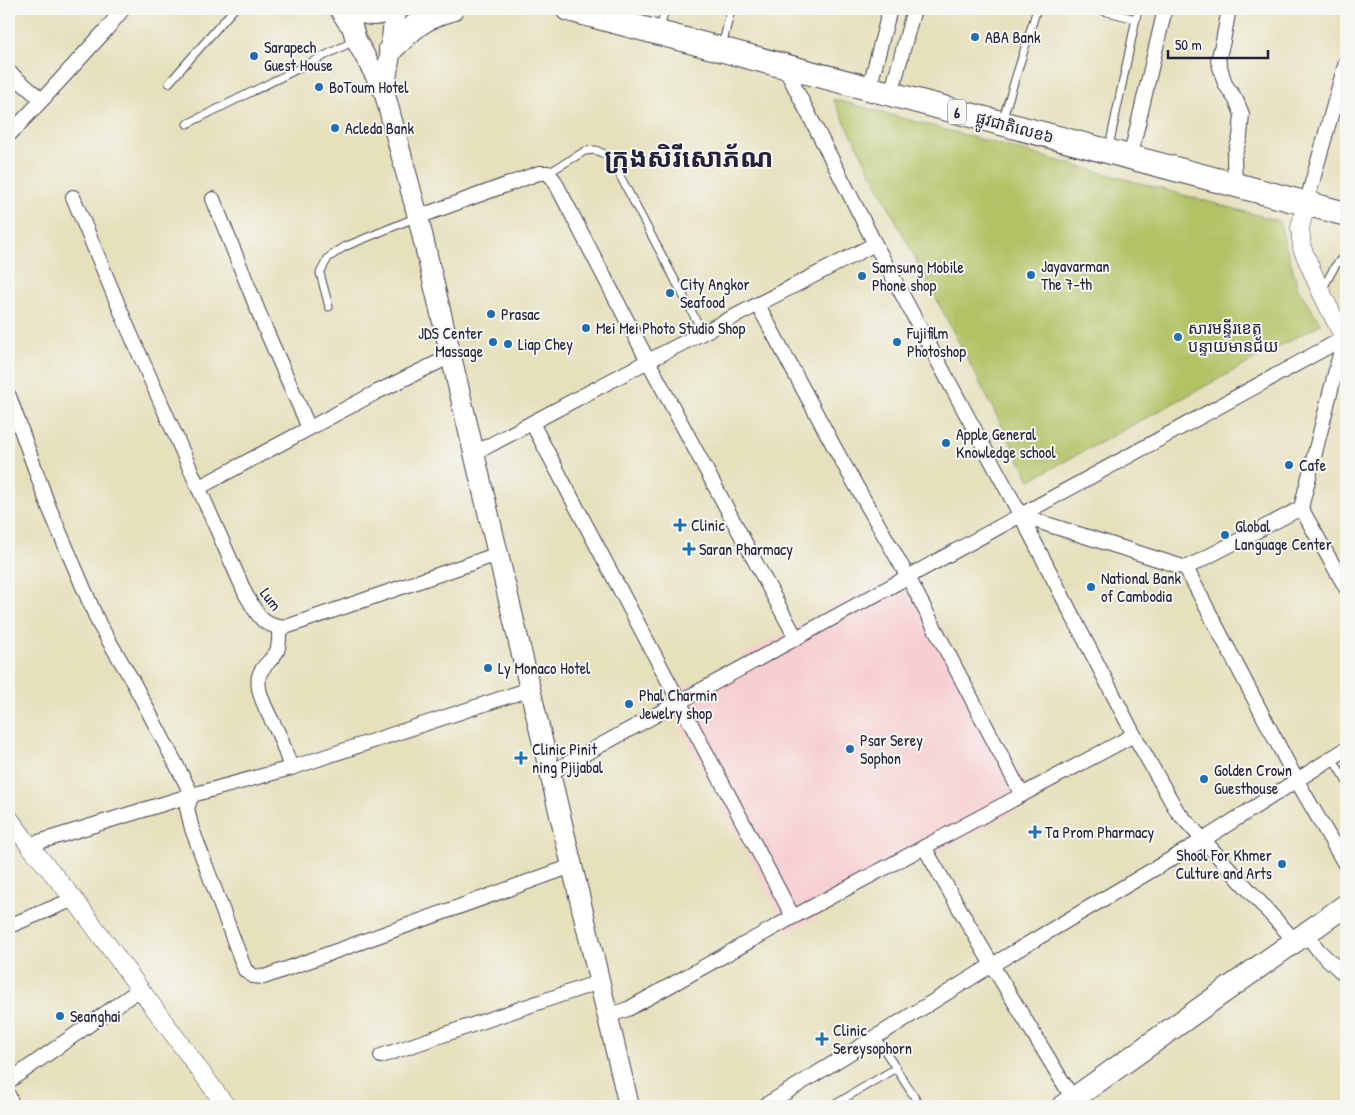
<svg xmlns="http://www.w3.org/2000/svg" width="1355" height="1115" font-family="'Patrick Hand','Noto Sans Khmer',sans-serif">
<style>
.built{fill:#f7cfd2}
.green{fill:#b2c366;stroke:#6a7250}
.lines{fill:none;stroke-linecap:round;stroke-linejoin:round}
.service-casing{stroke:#3f3e4e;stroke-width:9}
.minor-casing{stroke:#3f3e4e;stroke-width:16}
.tertiary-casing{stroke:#3f3e4e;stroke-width:19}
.secondary-casing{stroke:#3f3e4e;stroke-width:22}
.primary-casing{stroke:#3f3e4e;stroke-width:24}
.trunk-casing{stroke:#3f3e4e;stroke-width:26}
.service{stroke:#fff;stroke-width:7}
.minor{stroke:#fff;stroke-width:14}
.tertiary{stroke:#fff;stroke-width:18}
.secondary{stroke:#fff;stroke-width:20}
.primary{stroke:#fff;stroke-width:22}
.trunk{stroke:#fff;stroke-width:24}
.poi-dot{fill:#1f6fb2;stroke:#f6f6f2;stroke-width:2}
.labels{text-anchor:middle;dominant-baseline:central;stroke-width:4;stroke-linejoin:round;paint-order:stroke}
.shield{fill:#f6f6f2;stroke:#626272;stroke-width:1}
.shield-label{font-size:15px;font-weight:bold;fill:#22223b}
.poi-label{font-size:16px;fill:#22223b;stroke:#f6f6f2;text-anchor:start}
.street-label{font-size:16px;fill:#22223b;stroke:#f6f6f2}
.town-label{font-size:26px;font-weight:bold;fill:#22223b;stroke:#f6f6f2}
</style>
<rect width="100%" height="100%" fill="#f6f6f2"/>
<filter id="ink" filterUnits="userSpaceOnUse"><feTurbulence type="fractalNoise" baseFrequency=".02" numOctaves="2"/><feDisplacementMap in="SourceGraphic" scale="10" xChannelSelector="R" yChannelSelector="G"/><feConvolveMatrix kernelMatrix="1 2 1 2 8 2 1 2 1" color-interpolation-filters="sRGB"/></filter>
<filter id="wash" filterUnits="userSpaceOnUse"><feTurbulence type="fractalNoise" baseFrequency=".0096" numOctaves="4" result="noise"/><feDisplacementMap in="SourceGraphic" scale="20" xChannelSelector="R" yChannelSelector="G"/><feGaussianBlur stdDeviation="1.12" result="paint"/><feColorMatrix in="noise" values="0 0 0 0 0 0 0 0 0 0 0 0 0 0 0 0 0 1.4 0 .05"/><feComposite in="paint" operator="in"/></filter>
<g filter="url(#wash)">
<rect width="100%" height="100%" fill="#e6e0bc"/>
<polygon class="built" points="907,565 1035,800 789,932 666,699"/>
<polygon class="green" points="833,99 1279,221 1298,288 1321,324 1030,480"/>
</g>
<g filter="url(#ink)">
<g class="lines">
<g class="service-casing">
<g id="service">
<polyline points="1095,9 1136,19"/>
<polyline points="660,30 665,9"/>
<polyline points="722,47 731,9"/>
<polyline points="169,83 234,9"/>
<polyline points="1002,121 1037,9"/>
<polyline points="187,124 354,41"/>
<polyline points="1109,147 1138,9"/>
<polyline points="548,173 585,151 596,150 610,157 703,333"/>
<polyline points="1322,290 1335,266 1342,258 1346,258"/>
<polyline points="329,307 320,273 328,258 344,247 417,217"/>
<polyline points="1332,758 1346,781"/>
<polyline points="876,1037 920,1106"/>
<polyline points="832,1106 896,1068"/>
</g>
</g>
<g class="minor-casing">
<g id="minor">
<polyline points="1229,9 1223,41 1218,60 1225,84 1236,100 1242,114 1240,137 1234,157 1235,185"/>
<polyline points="784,66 875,244 1021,516 1134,735 1177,811 1295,941"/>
<polyline points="9,72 42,100 9,135"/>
<polyline points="869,89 890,9"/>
<polyline points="891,94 914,9"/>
<polyline points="42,100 105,31 123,9"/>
<polyline points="1130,158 1165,9"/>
<path d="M73,197L127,326L246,595C258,614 259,624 283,628L498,554"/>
<polyline points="213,199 265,328 309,428"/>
<polyline points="1306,204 1346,62"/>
<polyline points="418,217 539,173 548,173 554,180 648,361 796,638"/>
<polyline points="758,305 838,454 908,577 1022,795"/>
<polyline points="1344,338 1301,508 1346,588"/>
<polyline points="9,396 48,505 99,624 132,680 192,795 187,808 192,829 245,970 253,976 264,977 572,866"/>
<polyline points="532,423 793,917"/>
<polyline points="475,453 648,361 875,244"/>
<polyline points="198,488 375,393 451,356"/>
<polyline points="1021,516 1186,568 1297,781 1346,866"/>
<polyline points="1186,568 1301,508"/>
<path d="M279,627C279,635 280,643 277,651C273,660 261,666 259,676C255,694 272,719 279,735C284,746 287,757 291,768"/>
<polyline points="550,773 1344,338"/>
<polyline points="29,845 192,795 291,768 530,689"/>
<polyline points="924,847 992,965 1073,1099"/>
<polyline points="9,926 74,899"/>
<polyline points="1306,934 1319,951 1346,976"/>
<polyline points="607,1016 628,1009 793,917 1134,735"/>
<polyline points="381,1056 599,982"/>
<polyline points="9,1081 140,989"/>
<polyline points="9,1096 12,1106"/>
<polyline points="764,1106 992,965 1203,840 1346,749"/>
</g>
</g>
<g class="tertiary-casing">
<g id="tertiary">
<polyline points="1306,204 1300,228 1302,248 1321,292 1346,342"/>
<polyline points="9,818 29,845 74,899 226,1106"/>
</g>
</g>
<g class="secondary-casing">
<g id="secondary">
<polyline points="347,9 356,40 384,91 418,217 629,1106"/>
<path d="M354,9C369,18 379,16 394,9"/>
<polyline points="384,91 391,49 395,9"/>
</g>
</g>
<g class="primary-casing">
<polyline id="primary" points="1063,1106 1346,905"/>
</g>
<g class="trunk-casing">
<g id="trunk">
<polyline points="342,9 349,20"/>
<polyline points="568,9 1346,214"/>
<path d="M391,49C413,27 421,18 451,9"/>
</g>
</g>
<use href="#service" class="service"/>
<use href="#minor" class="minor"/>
<use href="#tertiary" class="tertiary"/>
<use href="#secondary" class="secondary"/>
<use href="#primary" class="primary"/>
<use href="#trunk" class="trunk"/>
</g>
</g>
<g class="poi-dot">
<circle cx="975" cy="37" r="5"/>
<circle cx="254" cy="56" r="5"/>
<circle cx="319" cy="87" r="5"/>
<circle cx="335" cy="128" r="5"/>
<circle cx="1031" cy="275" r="5"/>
<circle cx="862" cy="276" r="5"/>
<circle cx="670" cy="293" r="5"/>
<circle cx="491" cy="314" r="5"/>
<circle cx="586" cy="328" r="5"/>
<circle cx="1178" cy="337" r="5"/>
<circle cx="493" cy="342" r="5"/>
<circle cx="897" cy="342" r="5"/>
<circle cx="508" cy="344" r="5"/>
<circle cx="946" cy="443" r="5"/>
<circle cx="1289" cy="465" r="5"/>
<path d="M677.5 517.5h5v5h5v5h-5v5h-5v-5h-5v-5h5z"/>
<circle cx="1225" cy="535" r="5"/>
<path d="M686.5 541.5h5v5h5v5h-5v5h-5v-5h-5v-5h5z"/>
<circle cx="1091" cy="587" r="5"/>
<circle cx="488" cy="668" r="5"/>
<circle cx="629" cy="704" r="5"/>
<circle cx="850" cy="749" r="5"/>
<path d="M518.5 750.5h5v5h5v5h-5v5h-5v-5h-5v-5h5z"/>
<circle cx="1204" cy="779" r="5"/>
<path d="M1032.5 824.5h5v5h5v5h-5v5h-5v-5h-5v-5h5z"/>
<circle cx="1282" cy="864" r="5"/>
<circle cx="60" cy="1016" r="5"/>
<path d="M819.5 1031.5h5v5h5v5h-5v5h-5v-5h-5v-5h5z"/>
</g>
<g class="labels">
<rect class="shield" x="948" y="99.5" width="18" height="25" rx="4"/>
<g class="shield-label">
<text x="957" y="112">6</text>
</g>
<g class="poi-label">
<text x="985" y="37">ABA Bank</text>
<text x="264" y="47">Sarapech<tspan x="264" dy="18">Guest House</tspan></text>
<text x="329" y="87">BoToum Hotel</text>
<text x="345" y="128">Acleda Bank</text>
<text x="1041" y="266">Jayavarman<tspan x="1041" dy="18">The 7-th</tspan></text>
<text x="872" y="267">Samsung Mobile<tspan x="872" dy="18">Phone shop</tspan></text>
<text x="680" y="284">City Angkor<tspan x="680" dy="18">Seafood</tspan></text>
<text x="501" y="314">Prasac</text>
<text x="596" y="328">Mei Mei Photo Studio Shop</text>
<text x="1188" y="328">សារមន្ទីរខេត្ត<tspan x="1188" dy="18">បន្ទាយមានជ័យ</tspan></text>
<text x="483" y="333" text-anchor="end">JDS Center<tspan x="483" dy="18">Massage</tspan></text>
<text x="907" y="333">Fujifilm<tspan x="907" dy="18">Photoshop</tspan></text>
<text x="518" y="344">Liap Chey</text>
<text x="956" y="434">Apple General<tspan x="956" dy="18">Knowledge school</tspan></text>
<text x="1299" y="465">Cafe</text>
<text x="691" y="525">Clinic</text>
<text x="1235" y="526">Global<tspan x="1235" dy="18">Language Center</tspan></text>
<text x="699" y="549">Saran Pharmacy</text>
<text x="1101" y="578">National Bank<tspan x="1101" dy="18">of Cambodia</tspan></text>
<text x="498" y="668">Ly Monaco Hotel</text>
<text x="639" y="695">Phal Charmin<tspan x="639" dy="18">Jewelry shop</tspan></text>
<text x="860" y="740">Psar Serey<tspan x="860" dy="18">Sophon</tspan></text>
<text x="532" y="749">Clinic Pinit<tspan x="532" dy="18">ning Pjijabal</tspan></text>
<text x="1214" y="770">Golden Crown<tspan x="1214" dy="18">Guesthouse</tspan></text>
<text x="1045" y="832">Ta Prom Pharmacy</text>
<text x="1272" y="855" text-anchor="end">Shool For Khmer<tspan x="1272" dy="18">Culture and Arts</tspan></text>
<text x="70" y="1016">Seanghai</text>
<text x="833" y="1030">Clinic<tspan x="833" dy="18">Sereysophorn</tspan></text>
</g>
<g class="street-label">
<text transform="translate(1015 127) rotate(15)">ផ្លូវជាតិលេខ៦</text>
<text transform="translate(271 599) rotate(53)">Lum</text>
</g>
<g class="town-label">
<text x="689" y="157">ក្រុងសិរីសោភ័ណ</text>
</g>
</g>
<rect width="1355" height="1115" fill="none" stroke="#f6f6f2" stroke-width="30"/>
<path d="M1168 50v8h100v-8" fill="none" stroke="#22223b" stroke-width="2.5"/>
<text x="1175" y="50" font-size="15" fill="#22223b" stroke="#f6f6f2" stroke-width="4" paint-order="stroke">50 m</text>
</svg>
